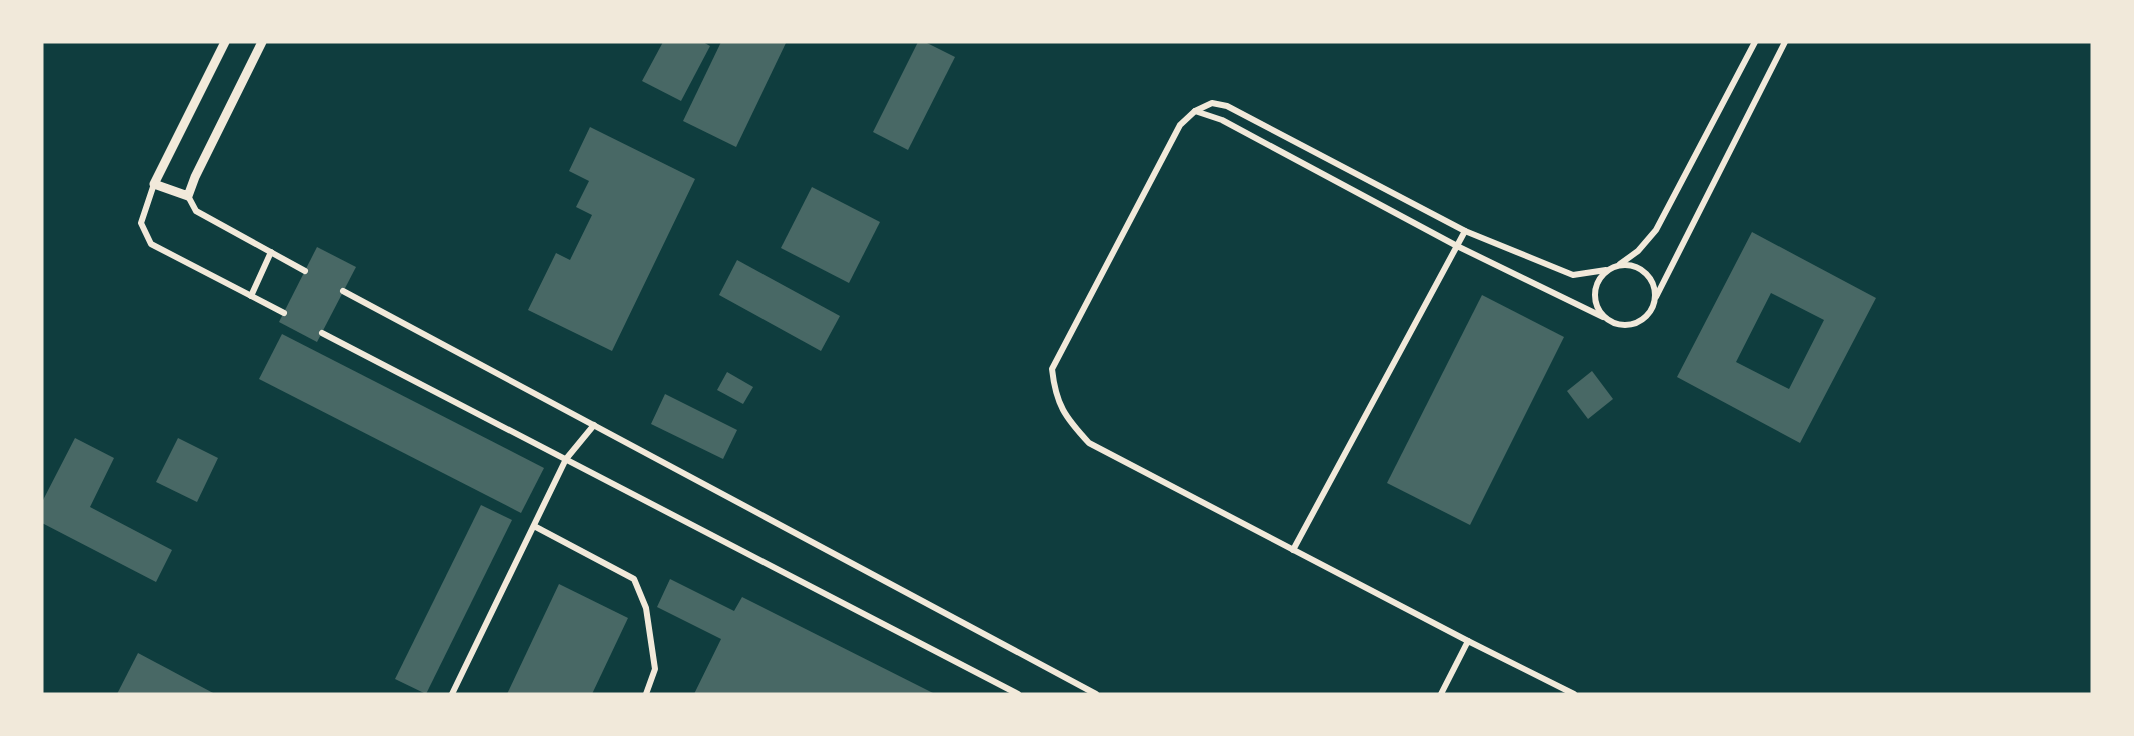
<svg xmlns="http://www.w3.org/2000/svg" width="2134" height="736" font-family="Poppins,sans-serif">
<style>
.building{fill:#486865;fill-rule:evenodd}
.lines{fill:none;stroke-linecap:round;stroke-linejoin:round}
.minor{stroke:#f1e9da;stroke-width:6}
.secondary{stroke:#f1e9da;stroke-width:9}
</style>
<rect width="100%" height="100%" fill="#0f3d3e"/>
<g class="building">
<polygon points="663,42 703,42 710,46 681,101 642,81"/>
<polygon points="721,42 786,43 736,147 683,121"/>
<polygon points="918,42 925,42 955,57 908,150 873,132"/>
<polygon points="590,127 695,179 612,351 528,310 556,253 570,260 592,215 576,207 589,181 569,171"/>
<polygon points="812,187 880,222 849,283 781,248"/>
<path d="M1752,232L1876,298L1800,443L1677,377ZM1771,293L1824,320L1789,389L1736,362Z"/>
<polygon points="317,247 356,267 317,342 279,322"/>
<polygon points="737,260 840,316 821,351 719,295"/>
<polygon points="1482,295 1564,337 1470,525 1387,483"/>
<polygon points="282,334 544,468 521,513 259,379"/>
<polygon points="1592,371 1613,399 1588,419 1567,391"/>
<polygon points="727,372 753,387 743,404 717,390"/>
<polygon points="665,394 737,430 723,459 651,424"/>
<polygon points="75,438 114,458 90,507 172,550 156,582 42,523 42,502"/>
<polygon points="178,438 218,458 197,502 156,482"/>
<polygon points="481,505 512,520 426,694 395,679"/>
<polygon points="670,579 734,611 742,597 935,694 694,694 721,639 657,607"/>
<polygon points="559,584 628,618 592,694 507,694"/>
<polygon points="138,653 215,694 117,694"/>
</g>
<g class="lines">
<g class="minor">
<polyline points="1195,111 1222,120 1457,246 1603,317"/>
<polyline points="154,184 141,223 151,244 284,313"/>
<polyline points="188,196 196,211 305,271"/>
<polyline points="1620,264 1638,251 1656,230 1755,42"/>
<circle cx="1625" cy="295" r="30"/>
<polyline points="343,291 1096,694"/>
<polyline points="251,296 271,252"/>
<polyline points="1656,297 1785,42"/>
<polyline points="322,333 1018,694"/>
<polyline points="534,526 634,579 646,608 655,669 646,694"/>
<polyline points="1293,550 1465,231"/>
<path d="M1468,641L1089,443C1065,417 1056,405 1052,369L1180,125L1195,111L1212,103L1227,106L1465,231L1573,275L1606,270"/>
<polyline points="452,694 566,459 594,425"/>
<polyline points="1441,694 1468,641 1574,694"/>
</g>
<polyline class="secondary" points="225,42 154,184 188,196 195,177 262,42"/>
</g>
<rect width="2134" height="736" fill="none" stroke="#f1e9da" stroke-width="87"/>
</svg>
